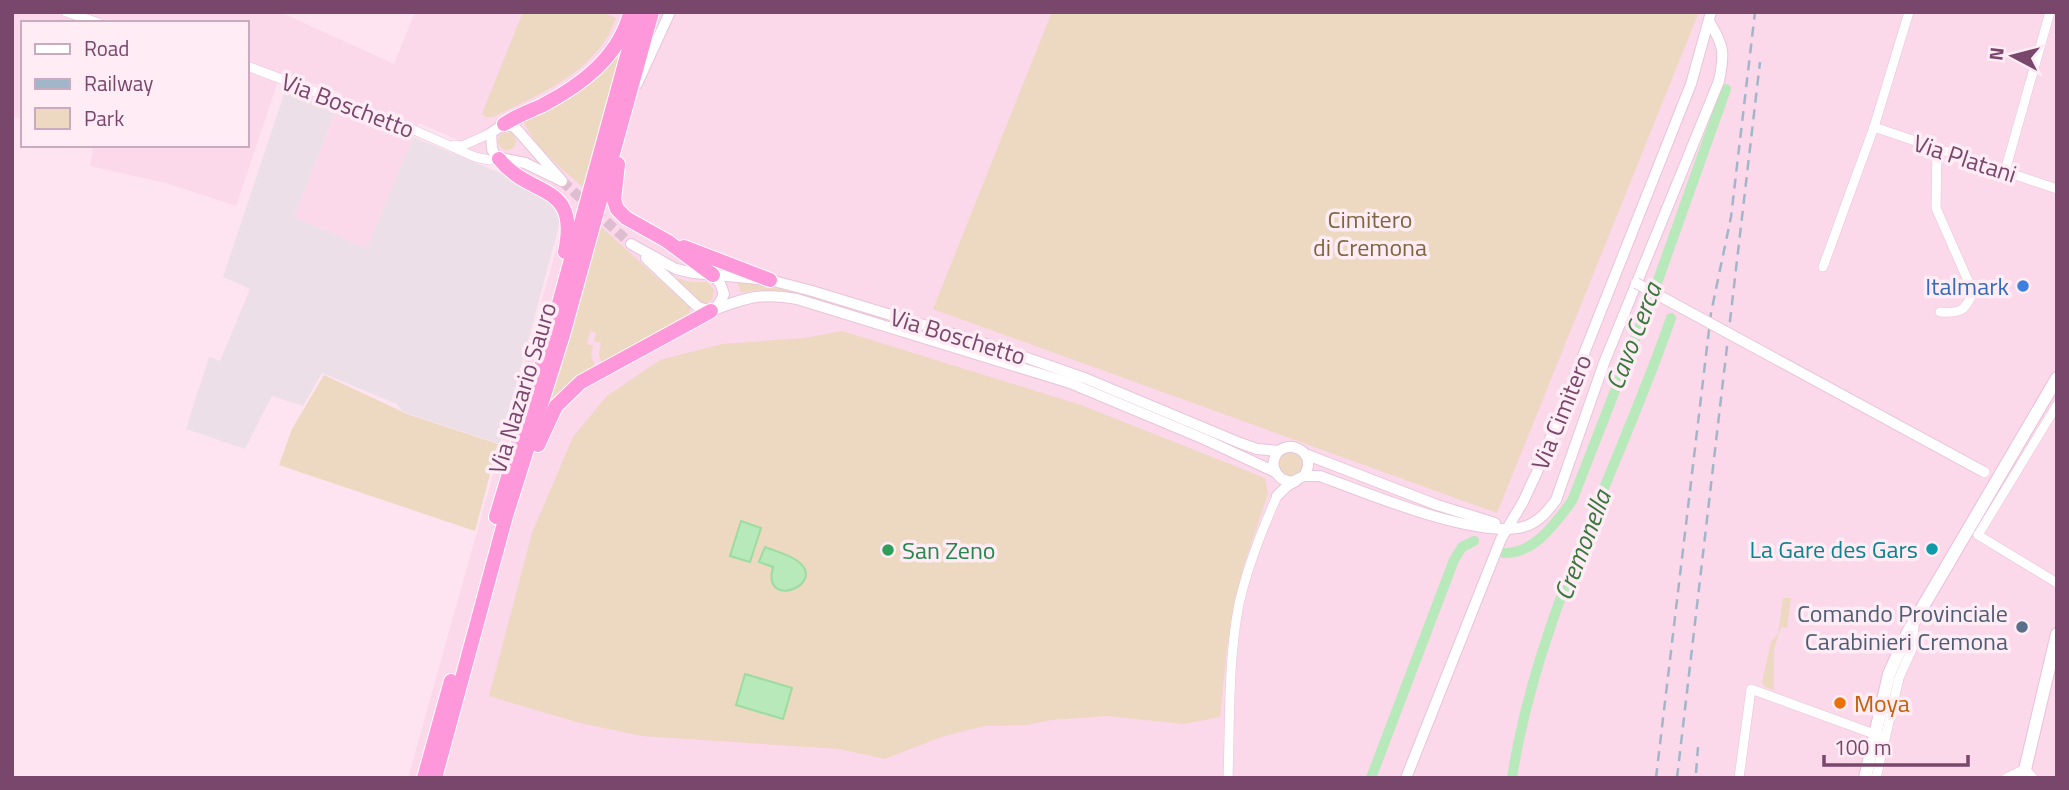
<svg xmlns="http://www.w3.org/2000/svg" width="2069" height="790" font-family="'Titillium Web',sans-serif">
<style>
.residential{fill:#fbd8ea}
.industrial{fill:#eddfe8}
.green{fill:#edd8c1}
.water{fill:#b7e9ba;stroke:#9cdca1;stroke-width:2}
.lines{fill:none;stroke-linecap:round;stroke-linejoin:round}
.canal{stroke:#b7e9ba;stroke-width:10}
.tertiary-tunnel{stroke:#ddbdcf;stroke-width:10;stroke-dasharray:10 5;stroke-linecap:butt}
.minor-casing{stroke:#e8c4da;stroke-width:10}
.tertiary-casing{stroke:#e8c4da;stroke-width:12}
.secondary-casing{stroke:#ebbeda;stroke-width:14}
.trunk-casing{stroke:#fff;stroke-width:16}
.minor{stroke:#fff;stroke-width:9}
.tertiary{stroke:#fff;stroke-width:10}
.secondary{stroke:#fff;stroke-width:12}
.trunk{stroke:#fe98da;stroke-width:14}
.rail{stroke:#a1b7c9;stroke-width:2.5;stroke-dasharray:10 7;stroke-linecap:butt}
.tertiary-bridge-casing{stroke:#e8c4da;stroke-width:12;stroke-linecap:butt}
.tertiary-bridge{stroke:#fff;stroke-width:10}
.shop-dot{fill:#3f7fe0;stroke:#ffecf5;stroke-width:2.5}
.culture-dot{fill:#0f9aa8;stroke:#ffecf5;stroke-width:2.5}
.leisure-dot{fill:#2e9e5b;stroke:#ffecf5;stroke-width:2.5}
.service-dot{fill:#5c6f8a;stroke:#ffecf5;stroke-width:2.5}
.food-dot{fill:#e8710a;stroke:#ffecf5;stroke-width:2.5}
.labels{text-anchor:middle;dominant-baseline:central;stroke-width:7;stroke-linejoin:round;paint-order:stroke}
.street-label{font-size:24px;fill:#79476b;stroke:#ffecf5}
.park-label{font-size:24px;fill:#80663e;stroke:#ffecf5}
.shop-label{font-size:24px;fill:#366cbe;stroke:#ffecf5;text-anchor:end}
.culture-label{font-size:24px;fill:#0d838f;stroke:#ffecf5;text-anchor:end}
.leisure-label{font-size:24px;fill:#27864d;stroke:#ffecf5;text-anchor:start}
.service-label{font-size:24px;fill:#4e5e75;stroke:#ffecf5;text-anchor:end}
.food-label{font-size:24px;fill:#c56008;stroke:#ffecf5;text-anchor:start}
.water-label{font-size:26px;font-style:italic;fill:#37783c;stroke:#ffecf5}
</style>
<rect width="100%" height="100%" fill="#fee4f0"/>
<polygon class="residential" points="12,12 280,12 394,64 415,12 2057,12 2057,778 408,778 570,200 462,146 456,139 419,123 367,248 294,217 343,94 281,72 236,206 166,183 90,166 93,148 88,145 247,145 247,23 23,23 23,120 12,116"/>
<polygon class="industrial" points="286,88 337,108 294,217 367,248 413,137 515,179 555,203 562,215 500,444 403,412 397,404 322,373 303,406 272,396 245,449 186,429 209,357 220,361 250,289 223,277"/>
<g class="green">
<path d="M523,12H602L616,18C598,71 540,94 493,117H486L482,114Z"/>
<polygon points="1052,12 1699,12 1497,513 933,309"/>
<path d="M623,41L583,187C561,168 534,147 523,120Z"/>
<circle cx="507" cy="141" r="9"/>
<polygon points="601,227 690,307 690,313 602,364 599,354 601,343 594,341 596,332 590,331 587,344 593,346 591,355 595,367 546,414"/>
<polygon points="676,278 690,282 707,282 714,290 712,300 705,304 696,301"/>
<path d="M736,280L763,283L835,302L834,308C803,298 774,286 741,292Z"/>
<polygon points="842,331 1081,405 1265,478 1268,494 1243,568 1227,647 1220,717 1184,724 1107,716 1051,720 1026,725 984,726 941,737 885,759 839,749 642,736 580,723 489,696 532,533 573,437 607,396 660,360 722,344 805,338"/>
<polygon points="324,375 407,414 498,444 475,531 279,465 292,429"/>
<circle cx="1291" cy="464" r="12"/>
<polygon points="1783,598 1791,598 1787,628 1781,627 1774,649 1774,690 1765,687 1762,682 1771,642 1778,634"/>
</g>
<g class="water">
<polygon points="741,521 761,528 750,562 730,556"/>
<path d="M765,547C775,551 787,554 796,560C831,583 761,612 773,567L759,562Z"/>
<polygon points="745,674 792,688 783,719 736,705"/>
</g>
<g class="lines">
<g class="canal">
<path d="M1504,553C1535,554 1556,522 1572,501L1657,283L1726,89"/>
<polyline points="1371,778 1454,560 1462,547 1474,541"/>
<path d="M1512,778C1537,616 1618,471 1671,318"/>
</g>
<polyline class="tertiary-tunnel" points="562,181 631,244"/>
<g class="minor-casing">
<g id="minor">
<polyline points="66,12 99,23"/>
<polyline points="247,66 405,126 475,157 489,160 496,157"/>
<polyline points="1874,127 2057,189"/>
<polyline points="454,145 462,146 491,133"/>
<path d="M1937,150L1936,208L1973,292C1965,312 1960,313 1940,312"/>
<polyline points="2005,171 2050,12"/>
<polyline points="1823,267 1874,127 1909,12"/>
<polyline points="1978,535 2057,405"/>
<polyline points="1978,535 2057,583"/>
<path d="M1228,778C1230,722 1228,659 1239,604C1247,568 1262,530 1277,496"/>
<polyline points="1739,778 1751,689 1885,738"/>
<polyline points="1876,778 1899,678 1912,649 1914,625"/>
<polyline points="2006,778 2025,769 2033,778"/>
</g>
</g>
<g class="tertiary-casing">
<g id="tertiary">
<polyline points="637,84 670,12"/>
<polygon points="504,124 514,127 520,133 562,181 525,163 496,157 492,149 491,133"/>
<polyline points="631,244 676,269 694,273 770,280 812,291 996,347 1087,379 1240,443 1257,449 1279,451"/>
<polyline points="646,258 698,307 711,311"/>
<polyline points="713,309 719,304 724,294 720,283 713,275"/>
<path d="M711,311C744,298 761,292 797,299L1070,383L1204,439L1275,472"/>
<polyline points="1305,454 1437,505 1495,523"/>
<path d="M1304,476C1321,449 1280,435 1274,460C1272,468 1276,474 1282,479L1291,482L1304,476H1320C1367,493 1475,539 1523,527C1538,523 1547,512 1556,500L1604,363L1719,81C1725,52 1724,46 1709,21"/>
<polyline points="1277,496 1287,486 1296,481"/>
<polyline points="1406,778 1501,539 1523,502 1537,472 1691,84 1711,12"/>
</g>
</g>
<g class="secondary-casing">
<g id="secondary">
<polyline points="1865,778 1889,674 1908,632 2057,378"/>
<polyline points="2023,778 2057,634"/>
</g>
</g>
<g class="trunk-casing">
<g id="trunk">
<path d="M504,124C516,116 530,111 543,105C581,85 616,59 629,17"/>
<path d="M499,159C531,199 580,181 565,252"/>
<polyline points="618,164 614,200 617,209 626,218 667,241 713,275"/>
<polyline points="684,247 770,280"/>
<polyline points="538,445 556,406 581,382 711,311"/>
<polyline points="496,517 547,347 639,12"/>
<polyline points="424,778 451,681"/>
<polyline points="435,778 506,516 563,335 652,12"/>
</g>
</g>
<use href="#minor" class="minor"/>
<use href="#tertiary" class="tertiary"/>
<use href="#secondary" class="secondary"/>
<use href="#trunk" class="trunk"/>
<g class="rail">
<polyline points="1696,773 1698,747"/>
<polyline points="1656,778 1711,313 1731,217 1755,12"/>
<polyline points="1677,778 1760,62"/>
</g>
<g class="tertiary-bridge-casing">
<polyline id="tertiary-bridge" points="1636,283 1984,472"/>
</g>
<use href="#tertiary-bridge" class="tertiary-bridge"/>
</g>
<circle class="shop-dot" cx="2023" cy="286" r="7"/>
<circle class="culture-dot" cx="1932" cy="549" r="7"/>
<circle class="leisure-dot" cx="888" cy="550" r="7"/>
<circle class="service-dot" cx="2022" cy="627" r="7"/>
<circle class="food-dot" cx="1840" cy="703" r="7"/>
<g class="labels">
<g class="street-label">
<text transform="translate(348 105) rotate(21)">Via Boschetto</text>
<text transform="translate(1965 158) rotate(18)">Via Platani</text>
<text transform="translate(958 336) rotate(17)">Via Boschetto</text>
<text transform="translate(522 388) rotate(-73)">Via Nazario Sauro</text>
<text transform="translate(1561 412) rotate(-68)">Via Cimitero</text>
</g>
<g class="park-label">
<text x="1370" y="219">Cimitero<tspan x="1370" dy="28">di Cremona</tspan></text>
</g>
<g class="shop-label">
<text x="2009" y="286">Italmark</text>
</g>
<g class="culture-label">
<text x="1918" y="549">La Gare des Gars</text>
</g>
<g class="leisure-label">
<text x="902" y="550">San Zeno</text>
</g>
<g class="service-label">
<text x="2008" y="613">Comando Provinciale<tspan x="2008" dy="28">Carabinieri Cremona</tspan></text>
</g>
<g class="food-label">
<text x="1854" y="703">Moya</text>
</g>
<g class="water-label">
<text transform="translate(1633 336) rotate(-69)">Cavo Cerca</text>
<text transform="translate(1582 545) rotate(-69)">Cremonella</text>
</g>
</g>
<rect width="2069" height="790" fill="none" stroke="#79476b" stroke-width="28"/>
<rect x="21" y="21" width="228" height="126" fill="#ffecf5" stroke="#c9aabe" stroke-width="2"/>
<rect x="35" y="44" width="35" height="10" fill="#ffffff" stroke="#c9aabe" stroke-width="2"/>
<text x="84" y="56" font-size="21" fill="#79476b">Road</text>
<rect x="35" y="79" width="35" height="10" fill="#a1b7c9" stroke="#c9aabe" stroke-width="2"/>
<text x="84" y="91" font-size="21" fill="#79476b">Railway</text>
<rect x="35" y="108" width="35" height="21" fill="#edd8c1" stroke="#c9aabe" stroke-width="2"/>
<text x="84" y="126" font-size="21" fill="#79476b">Park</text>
<g transform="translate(2013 56) rotate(277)" stroke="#ffecf5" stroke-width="5" paint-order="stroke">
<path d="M0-5L12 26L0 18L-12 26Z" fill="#79476b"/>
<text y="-10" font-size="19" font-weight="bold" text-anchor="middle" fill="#79476b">N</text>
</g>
<path d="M1824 755v10h144v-10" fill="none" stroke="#79476b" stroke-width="3.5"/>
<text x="1834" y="755" font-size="21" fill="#79476b" stroke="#ffecf5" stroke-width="5" paint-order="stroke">100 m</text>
</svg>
